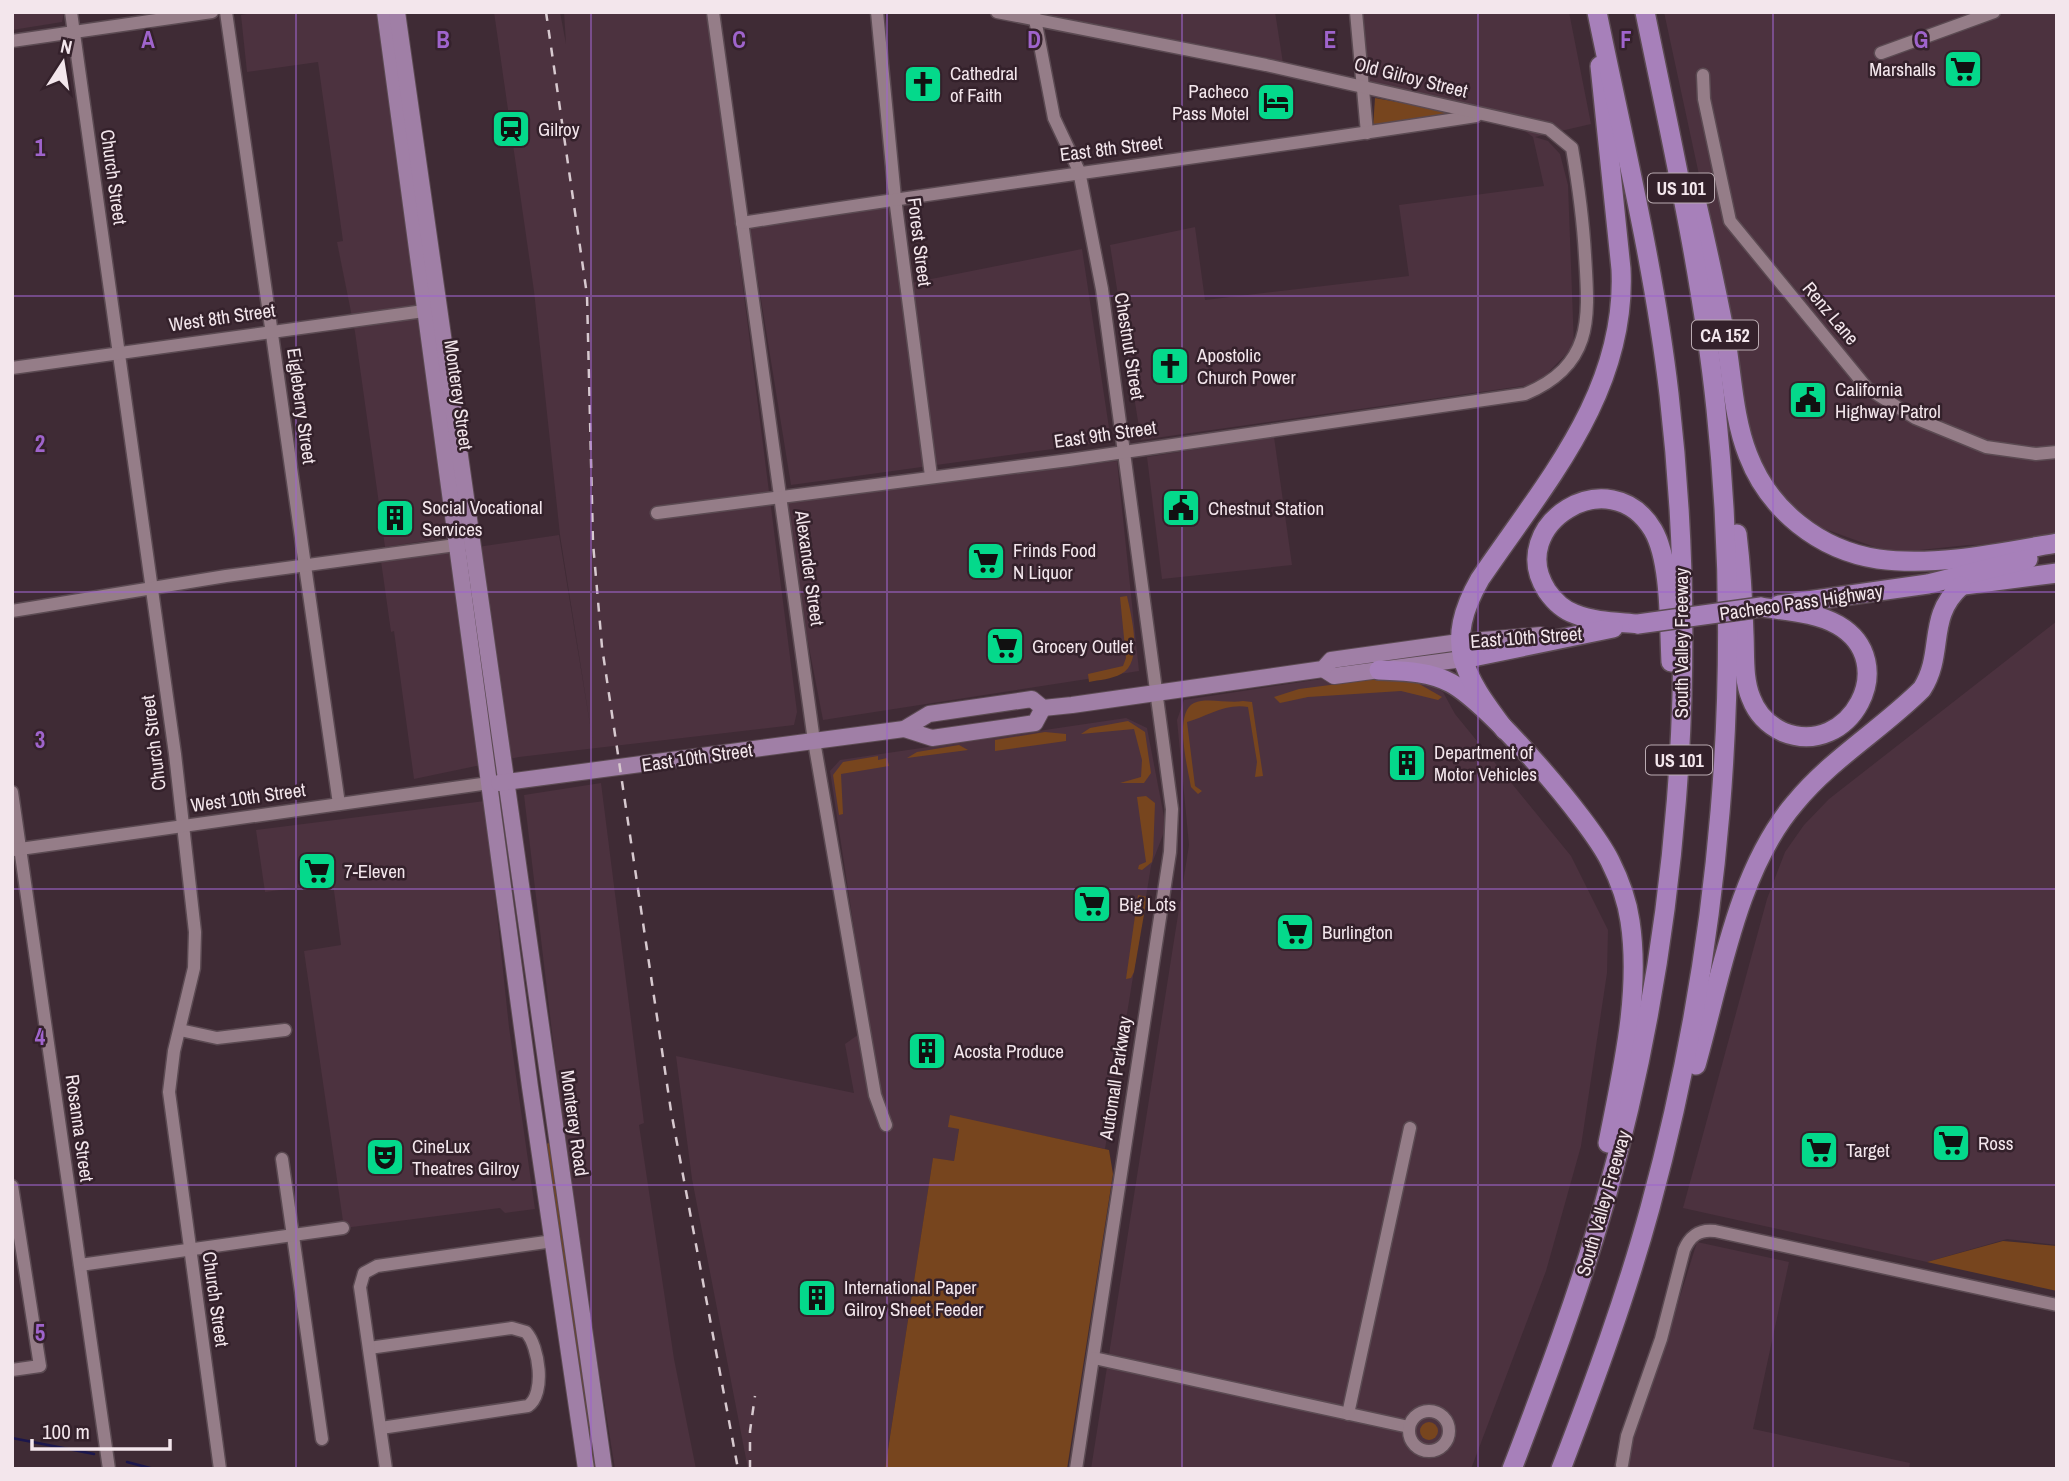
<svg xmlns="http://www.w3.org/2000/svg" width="2069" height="1481" font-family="'Archivo Narrow',sans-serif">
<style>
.built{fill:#4c323f}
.green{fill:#77451e}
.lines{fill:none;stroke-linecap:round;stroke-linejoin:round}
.stream{stroke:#1b164c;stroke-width:2.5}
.minor-casing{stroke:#5b4a52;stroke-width:15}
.major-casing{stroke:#5b4a52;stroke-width:18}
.highway-casing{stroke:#5b4a52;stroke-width:22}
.minor{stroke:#957d88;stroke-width:12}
.major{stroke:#a07fa6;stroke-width:16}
.highway{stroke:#a780ba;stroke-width:19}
.rail{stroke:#d7c9cf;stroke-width:2.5;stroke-dasharray:9 9;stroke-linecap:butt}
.highway-bridge-casing{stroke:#5b4a52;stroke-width:22;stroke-linecap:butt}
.highway-bridge{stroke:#a780ba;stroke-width:19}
.grid{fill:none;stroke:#9f64cc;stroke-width:2;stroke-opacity:0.55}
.labels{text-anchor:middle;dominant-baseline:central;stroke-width:5;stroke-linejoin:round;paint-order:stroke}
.shield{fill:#34212b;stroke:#baabb2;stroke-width:2}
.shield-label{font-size:18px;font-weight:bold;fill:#f3e6ec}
.poi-label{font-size:19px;fill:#f3e6ec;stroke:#34212b;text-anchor:start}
.street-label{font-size:19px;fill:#f3e6ec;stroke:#34212b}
.grid-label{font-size:23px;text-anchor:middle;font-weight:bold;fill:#9f64cc;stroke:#34212b;stroke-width:5;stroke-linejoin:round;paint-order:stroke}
</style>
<rect width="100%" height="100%" fill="#3f2b35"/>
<g class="built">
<polygon points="12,12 64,12 62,22 12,30"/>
<polygon points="258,12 381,12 451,537 385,547 355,332 337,242 343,241 318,62 247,72 241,15"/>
<polygon points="494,12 560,12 566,44 564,12 708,12 797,712 794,725 519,757 414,779 394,631 391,632 381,561 559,535 593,743 560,535 534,291"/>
<polygon points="1042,12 1275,12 1283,63 1042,13"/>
<polygon points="1360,12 1569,12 1591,124 1535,137 1548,141 1560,154 1568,185 1574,346 1537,384 1141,440 1110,245 1195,227 1205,300 1409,276 1399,205 1544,186 1533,137 1505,117 1368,86"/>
<polygon points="1664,12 2057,12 2057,534 2009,544 1968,545 1891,553 1814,525 1781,499 1759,457 1745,409 1727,305"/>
<polygon points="892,202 906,284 1082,249 1111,441 791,485 749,225"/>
<polygon points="1274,437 1292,565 1162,579 1147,457"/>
<polygon points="1117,461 1139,671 823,720 798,590 788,502"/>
<polygon points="2057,621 2057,1245 2007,1239 1927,1262 1683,1208 1767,899 1785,852 1804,825 1829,799"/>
<polygon points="1415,677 1443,692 1455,714 1571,856 1608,930 1607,973 1581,1146 1546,1271 1471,1469 1091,1469 1189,845 1177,720 1184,700 1328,678"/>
<polygon points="1126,718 1147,728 1166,827 1151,866 1105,1149 950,1116 959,1129 954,1161 933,1159 885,1469 748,1469 692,1179 676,1056 854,1093 845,1044 869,1027 830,771 840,760"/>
<polygon points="601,783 644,1123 639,1125 674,1359 696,1469 615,1469 572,1202 524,795"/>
<polygon points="485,801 509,1027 535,1209 505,1213 500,1208 344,1228 304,951 341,945 333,883 265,892 256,830"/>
<polygon points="1697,1242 1789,1262 1753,1429 1910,1463 1909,1469 1612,1469 1659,1364"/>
</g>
<g class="green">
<polygon points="1375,98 1464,114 1373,128"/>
<path d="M1127,596C1131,615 1144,663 1121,674C1112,679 1099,680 1089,682L1088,674L1123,666L1126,658L1120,597Z"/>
<polygon points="1384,678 1414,681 1442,697 1438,700 1401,691 1308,697 1280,703 1274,697 1299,689"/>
<path d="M1243,701L1252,702L1263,776L1255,777L1257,762L1248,707C1225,703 1206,717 1187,722L1195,786L1202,791L1198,794L1191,787C1188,769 1173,713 1194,703C1207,697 1229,704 1243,701Z"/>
<polygon points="1128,721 1145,732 1151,773 1144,783 1120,783 1141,777 1142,760 1134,729 1081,734 1090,728"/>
<polygon points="1045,732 1066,734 1066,741 995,751 995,740"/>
<polygon points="959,745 968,750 907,758 917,752"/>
<polygon points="878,756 878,760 887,758 889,766 841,774 843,814 839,815 833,775 843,762"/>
<polygon points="1146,796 1155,803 1153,855 1152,862 1142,870 1138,869 1139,865 1146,862 1137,797"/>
<polygon points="1138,895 1147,897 1134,972 1131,978 1126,979"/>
<polygon points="950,1115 1109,1150 1113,1174 1067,1469 885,1469 933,1158 954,1161 959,1129 948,1127"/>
<polygon points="549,1143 552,1144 598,1469 591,1469 546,1144"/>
<polygon points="2003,1241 2057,1246 2057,1291 1927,1262"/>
<circle cx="1429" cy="1431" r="9"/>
</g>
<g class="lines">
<g class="stream">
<polyline points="12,1438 94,1454"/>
<polyline points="127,1462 154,1469"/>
</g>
<g class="minor-casing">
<g id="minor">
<polyline points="71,12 175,754 195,932 194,968 174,1051 169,1092 220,1469"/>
<polyline points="226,12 339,804"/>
<polyline points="713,12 814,741 875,1095 886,1125"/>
<polyline points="877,12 895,198 931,476"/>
<polyline points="1356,12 1367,133"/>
<polyline points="1034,14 1054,118 1079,171 1102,289 1172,809 1170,852 1076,1469"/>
<polyline points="12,41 212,12"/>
<polyline points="1881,53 1994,12"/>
<polyline points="1703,75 1704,99 1730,221 1867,388 1915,418 1986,447 2036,454 2057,452"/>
<path d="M742,223C986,184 1232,154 1476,116"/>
<polyline points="12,368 431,310"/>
<path d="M657,513L1069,460L1525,394C1594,365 1589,318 1585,255C1583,219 1578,183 1572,148L1549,129L1266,65L997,12"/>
<polyline points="12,611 226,576 463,544"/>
<polyline points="12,792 109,1469"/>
<polyline points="13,850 489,783"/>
<polyline points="180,1030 217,1038 285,1030"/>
<polyline points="282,1159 322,1439"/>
<polyline points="12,1186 40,1366 12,1370"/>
<polyline points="80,1265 343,1228"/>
<path d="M369,1348L512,1328L526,1332C539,1346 546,1394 528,1406L381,1428"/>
<polyline points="1094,1358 1409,1427"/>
<circle cx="1429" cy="1431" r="20"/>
<polyline points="1348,1414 1410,1128"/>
<path d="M1622,1465L1627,1436L1661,1339L1684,1250C1690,1236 1699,1229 1715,1231L2057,1305"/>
<polyline points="386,1469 360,1287 364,1273 377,1266 553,1241"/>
</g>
</g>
<g class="major-casing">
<g id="major">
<polyline points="385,12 530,1087 586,1469"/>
<polyline points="397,12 604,1469"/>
<polyline points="1323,669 1334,676 1463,659"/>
<polyline points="904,729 932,738 1035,723 1043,708"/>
<polyline points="499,783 904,729 929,714 1032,699 1043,708 1072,705 1323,669 1331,660 1459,642 1541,635"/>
</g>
</g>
<g class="highway-casing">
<g id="highway">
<path d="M1696,200C1707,247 1717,293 1726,340C1732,377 1734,420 1748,455C1769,510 1819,550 1878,559C1935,567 2000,553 2057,543"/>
<path d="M1737,534C1741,567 1743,601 1744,635C1745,655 1743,679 1751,698C1757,714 1768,725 1783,732C1850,759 1902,662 1838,625C1816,612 1785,611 1761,607"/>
<polyline points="1964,585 2057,573"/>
<polyline points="1779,605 1928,584 2028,559"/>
<path d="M1638,624C1618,622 1594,622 1575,614C1563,610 1554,601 1547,591C1504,525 1610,458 1653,530C1671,561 1669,625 1671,662"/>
<polyline points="1463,659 1613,628"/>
<path d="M1379,670C1403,671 1429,671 1451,683C1491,705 1589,819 1610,861C1619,879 1627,900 1630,921C1641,993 1622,1072 1608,1143"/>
<path d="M1505,730C1463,674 1443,644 1480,579C1545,483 1627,392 1621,269L1600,66"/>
<path d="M1696,1065C1720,981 1737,870 1795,803C1831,759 1882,729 1922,689C1945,653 1926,617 1961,586"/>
<path d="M1512,1469C1546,1380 1579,1292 1605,1201C1679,940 1700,663 1669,394C1654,265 1623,139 1597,12"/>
<path d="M1561,1469C1594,1383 1626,1296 1650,1208C1721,947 1744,677 1716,409C1702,275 1672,144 1645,12"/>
</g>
</g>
<use href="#minor" class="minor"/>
<use href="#major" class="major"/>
<use href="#highway" class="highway"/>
<g class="rail">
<polyline points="546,12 587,295 593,543 602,647 671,1111 738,1469"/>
<polyline points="750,1469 750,1431 755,1396"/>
</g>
<g class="highway-bridge-casing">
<polyline id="highway-bridge" points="1638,624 1761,607"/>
</g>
<use href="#highway-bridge" class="highway-bridge"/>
</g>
<path class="grid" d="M296,12V1469M591,12V1469M887,12V1469M1182,12V1469M1478,12V1469M1773,12V1469M12,296H2057M12,592H2057M12,889H2057M12,1185H2057"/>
<defs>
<g id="supermarket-square" transform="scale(2.0125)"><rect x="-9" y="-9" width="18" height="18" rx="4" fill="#04d98b" stroke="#34212b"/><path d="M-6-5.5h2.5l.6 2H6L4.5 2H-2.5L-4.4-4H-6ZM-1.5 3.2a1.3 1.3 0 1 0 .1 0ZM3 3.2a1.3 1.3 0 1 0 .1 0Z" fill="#111"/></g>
<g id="church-square" transform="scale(2.0125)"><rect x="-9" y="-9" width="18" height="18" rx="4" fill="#04d98b" stroke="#34212b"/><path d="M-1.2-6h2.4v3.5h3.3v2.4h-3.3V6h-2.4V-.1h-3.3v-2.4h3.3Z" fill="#111"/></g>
<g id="hotel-square" transform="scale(2.0125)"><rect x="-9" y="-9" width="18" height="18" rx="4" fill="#04d98b" stroke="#34212b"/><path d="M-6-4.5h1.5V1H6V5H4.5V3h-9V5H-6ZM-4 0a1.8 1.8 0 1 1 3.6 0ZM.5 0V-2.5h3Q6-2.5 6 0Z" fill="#111"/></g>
<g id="station-square" transform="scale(2.0125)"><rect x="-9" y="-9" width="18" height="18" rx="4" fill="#04d98b" stroke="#34212b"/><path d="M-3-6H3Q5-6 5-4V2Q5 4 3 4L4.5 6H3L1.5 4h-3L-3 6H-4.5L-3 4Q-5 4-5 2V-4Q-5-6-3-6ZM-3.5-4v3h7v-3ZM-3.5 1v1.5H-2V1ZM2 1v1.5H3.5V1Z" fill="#111"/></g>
<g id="civic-square" transform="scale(2.0125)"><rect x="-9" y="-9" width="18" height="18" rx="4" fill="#04d98b" stroke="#34212b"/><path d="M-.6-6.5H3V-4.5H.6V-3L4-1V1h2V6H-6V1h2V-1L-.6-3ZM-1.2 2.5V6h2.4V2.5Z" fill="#111"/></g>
<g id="building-square" transform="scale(2.0125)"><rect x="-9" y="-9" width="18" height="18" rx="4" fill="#04d98b" stroke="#34212b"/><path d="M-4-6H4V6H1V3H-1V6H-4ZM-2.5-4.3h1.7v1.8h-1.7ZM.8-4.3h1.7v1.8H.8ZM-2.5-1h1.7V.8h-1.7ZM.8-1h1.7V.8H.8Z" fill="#111"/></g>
<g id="theatre-square" transform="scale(2.0125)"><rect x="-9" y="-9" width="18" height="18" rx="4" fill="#04d98b" stroke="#34212b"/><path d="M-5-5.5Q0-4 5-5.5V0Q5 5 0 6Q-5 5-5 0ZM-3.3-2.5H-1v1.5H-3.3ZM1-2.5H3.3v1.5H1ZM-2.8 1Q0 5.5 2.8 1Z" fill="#111"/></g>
</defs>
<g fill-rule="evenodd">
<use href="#supermarket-square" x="1963" y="69"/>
<use href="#church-square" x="923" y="84"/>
<use href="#hotel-square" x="1276" y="102"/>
<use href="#station-square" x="511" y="129"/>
<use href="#church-square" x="1170" y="366"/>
<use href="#civic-square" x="1808" y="400"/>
<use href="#civic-square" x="1181" y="508"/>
<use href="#building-square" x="395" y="518"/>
<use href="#supermarket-square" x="986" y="561"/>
<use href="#supermarket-square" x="1005" y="646"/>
<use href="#building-square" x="1407" y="763"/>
<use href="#supermarket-square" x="317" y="871"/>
<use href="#supermarket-square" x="1092" y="904"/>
<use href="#supermarket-square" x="1295" y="932"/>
<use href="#building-square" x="927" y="1051"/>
<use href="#supermarket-square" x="1951" y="1143"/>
<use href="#supermarket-square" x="1819" y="1150"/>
<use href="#theatre-square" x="385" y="1157"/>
<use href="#building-square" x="817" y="1298"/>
</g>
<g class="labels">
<g class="shield">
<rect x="1648" y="173.5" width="66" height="29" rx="5"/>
<rect x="1692" y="320.5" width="66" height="29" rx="5"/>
<rect x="1646" y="745.5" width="66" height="29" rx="5"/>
</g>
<g class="shield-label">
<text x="1681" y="188">US 101</text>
<text x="1725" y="335">CA 152</text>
<text x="1679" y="760">US 101</text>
</g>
<g class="poi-label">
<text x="1936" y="69" text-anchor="end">Marshalls</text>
<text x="950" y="73">Cathedral<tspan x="950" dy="22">of Faith</tspan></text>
<text x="1249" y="91" text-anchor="end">Pacheco<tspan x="1249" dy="22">Pass Motel</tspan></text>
<text x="538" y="129">Gilroy</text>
<text x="1197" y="355">Apostolic<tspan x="1197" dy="22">Church Power</tspan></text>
<text x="1835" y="389">California<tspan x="1835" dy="22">Highway Patrol</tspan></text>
<text x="422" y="507">Social Vocational<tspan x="422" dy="22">Services</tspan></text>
<text x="1208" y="508">Chestnut Station</text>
<text x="1013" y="550">Frinds Food<tspan x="1013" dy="22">N Liquor</tspan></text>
<text x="1032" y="646">Grocery Outlet</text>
<text x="1434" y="752">Department of<tspan x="1434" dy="22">Motor Vehicles</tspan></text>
<text x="344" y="871">7-Eleven</text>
<text x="1119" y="904">Big Lots</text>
<text x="1322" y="932">Burlington</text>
<text x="954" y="1051">Acosta Produce</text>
<text x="1978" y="1143">Ross</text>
<text x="412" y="1146">CineLux<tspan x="412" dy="22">Theatres Gilroy</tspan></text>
<text x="1846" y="1150">Target</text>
<text x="844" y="1287">International Paper<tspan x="844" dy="22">Gilroy Sheet Feeder</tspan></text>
</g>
<g class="street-label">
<text transform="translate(1411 77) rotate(14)">Old Gilroy Street</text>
<text transform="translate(1111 148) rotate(-7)">East 8th Street</text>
<text transform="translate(114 177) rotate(82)">Church Street</text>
<text transform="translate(920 242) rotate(83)">Forest Street</text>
<text transform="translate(1831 313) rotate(50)">Renz Lane</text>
<text transform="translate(222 317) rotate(-8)">West 8th Street</text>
<text transform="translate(1130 346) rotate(81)">Chestnut Street</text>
<text transform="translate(459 395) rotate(82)">Monterey Street</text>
<text transform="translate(302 406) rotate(82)">Eigleberry Street</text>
<text transform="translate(1105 434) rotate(-8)">East 9th Street</text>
<text transform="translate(810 568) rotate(82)">Alexander Street</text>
<text transform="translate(1801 602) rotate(-8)">Pacheco Pass Highway</text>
<text transform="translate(1526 637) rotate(-4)">East 10th Street</text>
<text transform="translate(1681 643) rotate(-90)">South Valley Freeway</text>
<text transform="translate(153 743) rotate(-97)">Church Street</text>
<text transform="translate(697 757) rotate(-8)">East 10th Street</text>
<text transform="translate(248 797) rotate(-8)">West 10th Street</text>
<text transform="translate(1115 1078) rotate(-81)">Automall Parkway</text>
<text transform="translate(575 1123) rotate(82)">Monterey Road</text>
<text transform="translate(80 1128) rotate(82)">Rosanna Street</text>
<text transform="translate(1603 1203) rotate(-74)">South Valley Freeway</text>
<text transform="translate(216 1299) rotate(82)">Church Street</text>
</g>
</g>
<g class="grid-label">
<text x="148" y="48">A</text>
<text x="443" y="48">B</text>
<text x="739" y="48">C</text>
<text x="1034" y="48">D</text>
<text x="1330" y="48">E</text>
<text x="1626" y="48">F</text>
<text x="1921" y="48">G</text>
<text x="40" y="156">1</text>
<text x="40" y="452">2</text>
<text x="40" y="748">3</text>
<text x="40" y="1045">4</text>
<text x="40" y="1341">5</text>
</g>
<rect width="2069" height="1481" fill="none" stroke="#f3e6ec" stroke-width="28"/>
<g transform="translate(63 63) rotate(12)" stroke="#34212b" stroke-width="5" paint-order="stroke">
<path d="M0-5L12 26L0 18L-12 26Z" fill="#f3e6ec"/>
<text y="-10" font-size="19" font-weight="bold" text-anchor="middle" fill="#f3e6ec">N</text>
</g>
<path d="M32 1439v10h138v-10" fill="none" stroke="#f3e6ec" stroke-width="3.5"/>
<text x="42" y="1439" font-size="21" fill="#f3e6ec" stroke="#34212b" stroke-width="5" paint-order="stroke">100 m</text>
</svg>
